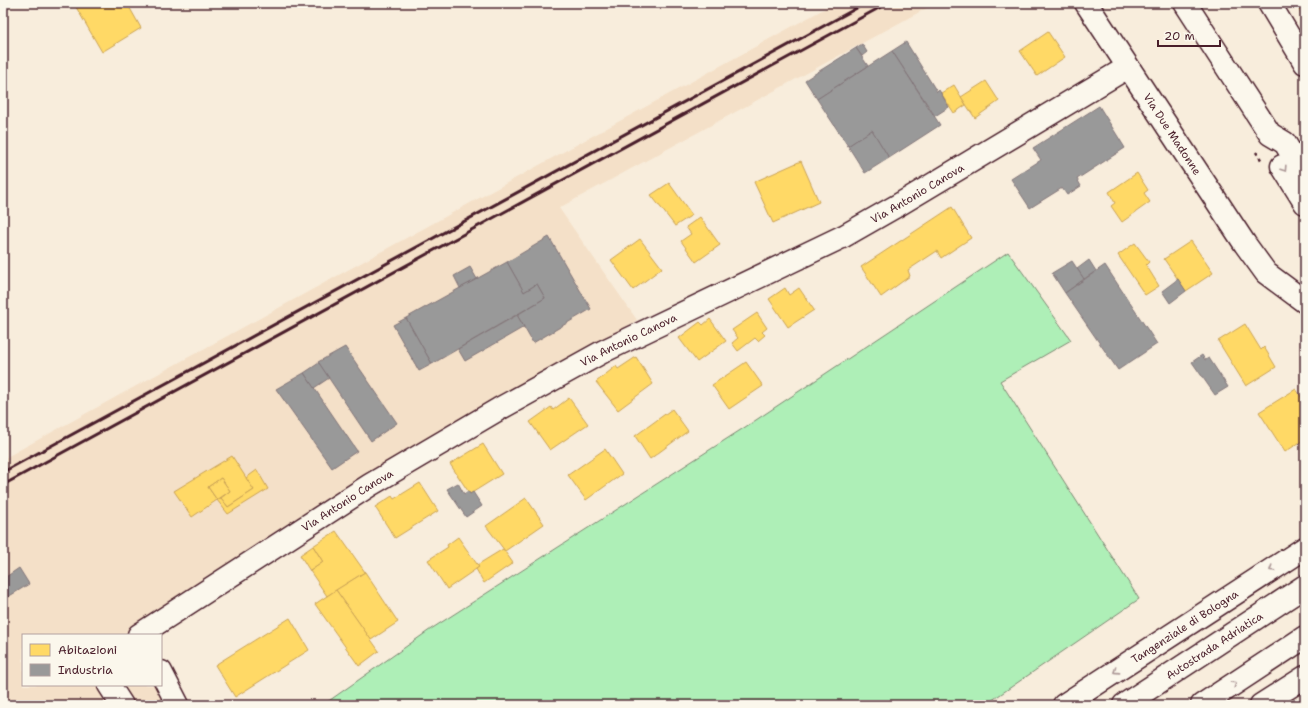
<svg xmlns="http://www.w3.org/2000/svg" width="1308" height="708" font-family="'Shantell Sans',sans-serif">
<style>
.built{fill:#f4e0c8}
.green{fill:#aeefb7;stroke:#7c8771}
.homes{fill:#ffd966;stroke:#c9a154}
.industry{fill:#999;stroke:#817478}
.lines{fill:none;stroke-linecap:round;stroke-linejoin:round}
.minor-casing{stroke:#4a1f2b;stroke-width:25}
.major-casing{stroke:#4a1f2b;stroke-width:25}
.highway-casing{stroke:#4a1f2b;stroke-width:25}
.path{stroke:#4a1f2b;stroke-width:2.5;stroke-dasharray:3 3;stroke-linecap:butt}
.minor{stroke:#fbf7ec;stroke-width:22}
.major{stroke:#fbf7ec;stroke-width:22}
.highway{stroke:#fbf7ec;stroke-width:22}
.rail{stroke:#4a1f2b;stroke-width:3}
.oneway{stroke:#ab9695}
.labels{text-anchor:middle;dominant-baseline:central;stroke-width:4;stroke-linejoin:round;paint-order:stroke}
.street-label{font-size:11px;fill:#4a1f2b;stroke:#fbf7ec}
</style>
<rect width="100%" height="100%" fill="#f8eddc"/>
<filter id="ink" filterUnits="userSpaceOnUse"><feTurbulence type="fractalNoise" baseFrequency=".025" numOctaves="2"/><feDisplacementMap in="SourceGraphic" scale="8" xChannelSelector="R" yChannelSelector="G"/><feConvolveMatrix kernelMatrix="1 2 1 2 8 2 1 2 1" color-interpolation-filters="sRGB"/></filter>
<g filter="url(#ink)">
<polygon class="built" points="835,3 936,3 559,208 637,320 142,631 144,635 23,635 23,685 161,685 161,661 190,705 3,705 3,459"/>
<polygon class="green" points="1008,252 1071,340 1000,381 1139,599 985,705 323,705 431,629 753,422"/>
<g class="homes">
<polygon points="83,3 127,3 141,28 102,52 76,7"/>
<polygon points="1296,3 1305,3 1305,8 1300,11"/>
<polygon points="1305,8 1305,22 1300,11"/>
<polygon points="1048,32 1065,57 1037,76 1020,51"/>
<polygon points="986,81 999,101 975,118 961,97"/>
<polygon points="954,85 966,105 954,113 941,93"/>
<polygon points="801,161 819,202 773,223 754,182"/>
<polygon points="1137,173 1148,190 1144,193 1150,202 1122,222 1111,206 1115,203 1109,192"/>
<polygon points="669,183 692,215 675,226 651,195"/>
<polygon points="952,207 971,238 941,258 937,251 908,270 910,276 881,297 861,267"/>
<polygon points="700,217 720,245 696,262 681,241 691,234 686,227"/>
<polygon points="640,239 662,268 633,290 611,260"/>
<polygon points="1191,241 1213,273 1186,291 1164,259"/>
<polygon points="1135,243 1149,262 1146,265 1159,286 1145,295 1118,255"/>
<polygon points="785,288 789,295 799,288 814,310 788,327 769,299"/>
<polygon points="757,313 767,328 762,332 765,335 758,341 755,338 738,351 732,343 738,338 732,330"/>
<polygon points="710,319 726,341 697,362 679,338 700,322 703,325"/>
<polygon points="1245,324 1261,350 1264,347 1276,367 1246,386 1218,341"/>
<polygon points="636,357 653,384 618,410 596,382 616,366 618,369"/>
<polygon points="746,362 763,386 729,409 712,385"/>
<polygon points="1296,389 1305,403 1305,439 1285,452 1259,412"/>
<polygon points="569,398 588,424 550,450 530,422 551,407 553,410"/>
<polygon points="672,409 688,431 650,459 635,436"/>
<polygon points="483,444 502,474 470,494 450,464"/>
<polygon points="605,449 622,474 586,500 568,475"/>
<polygon points="232,456 254,490 228,507 221,498 230,491 221,478 208,487 217,500 192,517 174,491"/>
<polygon points="257,470 268,489 228,514 217,500 221,498 228,507 254,490 246,478"/>
<polygon points="221,478 230,491 217,500 208,487"/>
<polygon points="420,483 438,511 395,538 375,507 392,496 394,499"/>
<polygon points="526,498 544,524 505,551 486,526"/>
<polygon points="336,531 365,572 327,596 310,571 323,562 313,546"/>
<polygon points="458,537 479,567 447,589 428,560 448,547 447,545"/>
<polygon points="313,546 323,562 310,571 300,555"/>
<polygon points="503,549 513,563 484,583 476,569 479,567 477,565"/>
<polygon points="365,572 398,622 371,640 336,590"/>
<polygon points="336,590 379,651 359,666 315,604"/>
<polygon points="290,618 309,650 235,697 215,665"/>
</g>
<g class="industry">
<polygon points="906,42 937,92 939,90 949,107 935,116 892,51"/>
<polygon points="862,44 867,52 862,56 856,48"/>
<polygon points="856,48 868,66 817,99 805,80"/>
<polygon points="892,51 940,125 889,158 872,130 848,146 817,99"/>
<polygon points="1099,106 1125,148 1077,179 1081,186 1067,195 1062,188 1030,208 1011,179 1041,160 1033,148"/>
<polygon points="872,130 889,158 865,173 848,146"/>
<polygon points="549,237 591,309 533,343 517,315 545,298 537,284 524,292 507,262"/>
<polygon points="1089,260 1096,271 1084,279 1077,269"/>
<polygon points="1072,261 1084,279 1065,293 1052,273"/>
<polygon points="507,262 524,292 537,284 545,298 432,364 406,318"/>
<polygon points="1105,265 1157,344 1118,370 1065,293"/>
<polygon points="470,267 477,279 460,288 454,276"/>
<polygon points="1178,279 1186,291 1170,303 1162,291"/>
<polygon points="517,315 524,327 465,361 458,349"/>
<polygon points="406,318 432,364 419,371 393,325"/>
<polygon points="345,347 397,423 371,441 318,362"/>
<polygon points="1202,355 1205,360 1209,358 1228,387 1215,395 1192,362"/>
<polygon points="319,363 329,378 314,388 304,373"/>
<polygon points="304,373 357,451 332,468 276,389"/>
<polygon points="458,483 464,494 468,491 470,494 473,492 482,506 466,517 447,489"/>
<polygon points="19,568 29,584 3,600 3,579"/>
</g>
<g class="lines">
<g class="minor-casing">
<g id="minor">
<path id="s1" d="M1086,3L1245,244L1266,273L1305,302"/>
<polyline points="1269,3 1305,63"/>
<path id="s2" d="M139,635L370,485L499,409L604,351L844,236L900,204L1128,67"/>
<polyline points="161,672 178,705"/>
<polyline points="109,685 122,705"/>
</g>
</g>
<g class="major-casing">
<g id="major">
<polyline points="1185,3 1270,134 1285,143 1305,177"/>
<polyline points="1282,166 1305,203"/>
</g>
</g>
<g class="highway-casing">
<g id="highway">
<path id="s3" d="M1064,705L1305,548"/>
<path id="s4" d="M1124,705L1305,586"/>
<polyline points="1202,705 1305,637"/>
<polyline points="1261,705 1305,677"/>
</g>
</g>
<polyline class="path" points="1256,152 1262,161"/>
<use href="#minor" class="minor"/>
<use href="#major" class="major"/>
<use href="#highway" class="highway"/>
<g class="rail">
<polyline points="3,472 866,3"/>
<polyline points="3,485 888,3"/>
</g>
</g>
<defs><path id="oneway-chevron" d="M-2-3.5L2.5 0L-2 3.5" fill="none" stroke-width="1.6" stroke-linecap="round" stroke-linejoin="round"/></defs>
<g class="oneway">
<use href="#oneway-chevron" transform="translate(1284 169) rotate(57)"/>
<use href="#oneway-chevron" transform="translate(1272 569) rotate(147)"/>
<use href="#oneway-chevron" transform="translate(1116 671) rotate(147)"/>
<use href="#oneway-chevron" transform="translate(1234 684) rotate(-33)"/>
</g>
</g>
<g class="labels">
<g class="street-label">
<text stroke="none"><textPath href="#s1" startOffset="157">Via Due Madonne</textPath></text>
<text stroke="none"><textPath href="#s2" startOffset="896">Via Antonio Canova</textPath></text>
<text stroke="none"><textPath href="#s2" startOffset="572">Via Antonio Canova</textPath></text>
<text stroke="none"><textPath href="#s2" startOffset="248">Via Antonio Canova</textPath></text>
<text stroke="none"><textPath href="#s3" startOffset="144">Tangenziale di Bologna</textPath></text>
<text stroke="none"><textPath href="#s4" startOffset="108">Autostrada Adriatica</textPath></text>
</g>
</g>
<rect width="1308" height="708" fill="none" stroke="#fbf7ec" stroke-width="16"/>
<rect x="8" y="8" width="1292" height="692" fill="none" stroke="#4a1f2b" stroke-width="1.5" filter="url(#ink)"/>
<rect x="22" y="634" width="140" height="52" fill="#fbf7ec" stroke="#b4a19f"/>
<rect x="30" y="644" width="20" height="12" fill="#ffd966" stroke="#b4a19f"/>
<text x="58" y="654" font-size="12" fill="#4a1f2b">Abitazioni</text>
<rect x="30" y="664" width="20" height="12" fill="#999999" stroke="#b4a19f"/>
<text x="58" y="674" font-size="12" fill="#4a1f2b">Industria</text>
<path d="M1158 40v6h62v-6" fill="none" stroke="#4a1f2b" stroke-width="2"/>
<text x="1164" y="40" font-size="12" fill="#4a1f2b" stroke="#fbf7ec" stroke-width="3" paint-order="stroke">20 m</text>
</svg>
